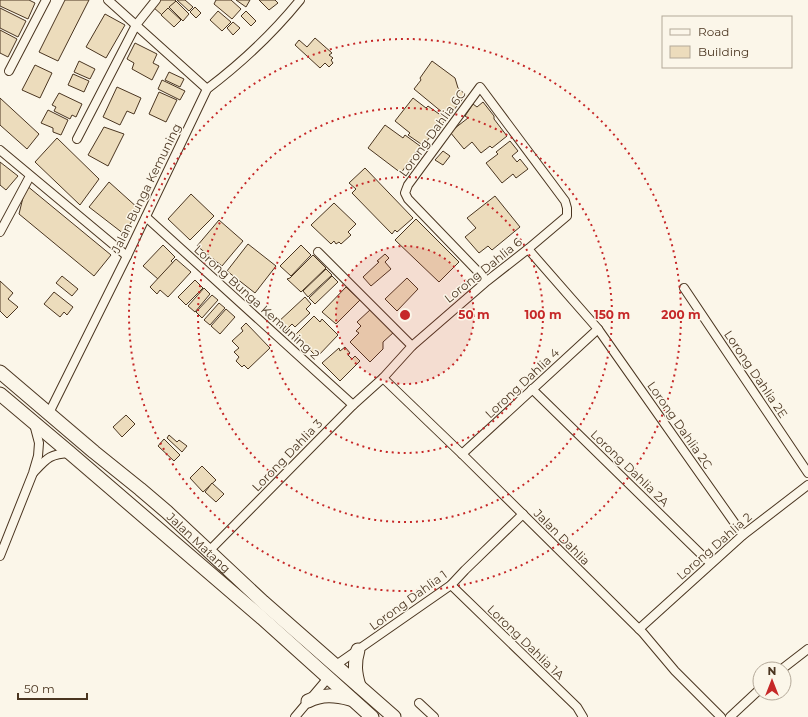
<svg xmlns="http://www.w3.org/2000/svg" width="808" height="717" font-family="Montserrat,sans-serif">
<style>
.building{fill:#ecdcbc;stroke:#4a3520}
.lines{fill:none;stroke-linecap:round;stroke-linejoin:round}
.minor-casing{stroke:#4a3520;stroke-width:10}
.primary-casing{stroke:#4a3520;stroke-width:15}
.minor{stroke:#fbf6e9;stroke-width:8}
.primary{stroke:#fbf6e9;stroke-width:13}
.ring{fill:none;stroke:#c62828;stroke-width:2;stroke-dasharray:2 4}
.labels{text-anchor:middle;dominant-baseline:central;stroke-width:3;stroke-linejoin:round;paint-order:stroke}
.street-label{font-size:12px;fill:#4a3520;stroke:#fbf6e9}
.centre{fill:#c62828;stroke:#fbf6e9;stroke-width:2}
.ring-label{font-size:12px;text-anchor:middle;font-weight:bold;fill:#c62828;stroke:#fbf6e9;stroke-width:3;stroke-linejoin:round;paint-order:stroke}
</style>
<rect width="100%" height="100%" fill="#fbf6e9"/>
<g class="building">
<polygon points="0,0 29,0 35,3 28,19 0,6"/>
<polygon points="65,0 89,0 58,61 39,52"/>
<polygon points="160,0 175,0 176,1 162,15 153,7"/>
<polygon points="177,0 185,0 193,7 189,11"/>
<polygon points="216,0 231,0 241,9 232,19 214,4"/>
<polygon points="236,0 250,0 246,7"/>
<polygon points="259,0 275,0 278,3 269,10"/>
<polygon points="176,1 189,14 183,21 169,7"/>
<polygon points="195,7 201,13 196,18 190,12"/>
<polygon points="0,8 26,21 18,37 0,28"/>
<polygon points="168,8 181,20 174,27 161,15"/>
<polygon points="218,11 231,22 222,31 210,20"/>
<polygon points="246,11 256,21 251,26 241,16"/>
<polygon points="105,14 125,25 106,58 86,47"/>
<polygon points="233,22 240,28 233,35 227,28"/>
<polygon points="0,30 17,39 8,57 0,53"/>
<polygon points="315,38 332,53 329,55 333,58 331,60 333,63 329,67 325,63 320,68 295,45 299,40 307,47"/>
<polygon points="135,43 157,54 153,63 159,66 152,80 132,69 134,63 127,59"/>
<polygon points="79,61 95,69 90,79 74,72"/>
<polygon points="432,61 455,78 458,88 466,95 448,117 414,89 421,80 420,78"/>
<polygon points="35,65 52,73 40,98 22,90"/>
<polygon points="169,72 184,79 180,87 165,80"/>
<polygon points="73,74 89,81 84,92 68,85"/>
<polygon points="162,80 185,91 180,100 158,89"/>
<polygon points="117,87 141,98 134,114 127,111 120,125 103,117"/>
<polygon points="159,92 177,100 166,122 149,114"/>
<polygon points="59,93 82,104 76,117 72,115 70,119 54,111 56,107 52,105"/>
<polygon points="0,98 39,134 27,149 0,125"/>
<polygon points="413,98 426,108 428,106 446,119 438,129 435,126 427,135 430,137 426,142 424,141 421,144 408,135 410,133 395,121"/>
<polygon points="483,102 494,116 494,119 507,136 492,148 490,146 481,153 472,142 464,149 450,132 468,118 465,116 473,104 477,107"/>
<polygon points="48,110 68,120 61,135 53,132 53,128 41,123"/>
<polygon points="385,125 403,138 405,135 420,146 401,173 368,148"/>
<polygon points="104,127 124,134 108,166 88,155"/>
<polygon points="57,138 99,179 80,205 35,162"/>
<polygon points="510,141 518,151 512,156 517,162 520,159 528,169 516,178 513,174 502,183 486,163 498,154 496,152"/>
<polygon points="443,151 450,156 443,165 435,160"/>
<polygon points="0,162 18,176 6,190 0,185"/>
<polygon points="365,168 413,218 397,232 395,230 392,234 352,193 356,189 349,183"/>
<polygon points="109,182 139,209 124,234 89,207"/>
<polygon points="26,185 111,255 94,276 19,214"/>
<polygon points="191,194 214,216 190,240 168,219"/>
<polygon points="495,196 520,227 492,250 488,246 479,253 465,237 476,228 467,218"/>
<polygon points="334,203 356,224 348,232 351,235 341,244 339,242 336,244 334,241 331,244 311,225"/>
<polygon points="416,219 459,262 439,282 395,240"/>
<polygon points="219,220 243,241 222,266 197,246"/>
<polygon points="248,244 276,266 255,293 227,271"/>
<polygon points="163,245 175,257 171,261 173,263 158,279 143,266"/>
<polygon points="301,245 311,255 291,276 280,266"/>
<polygon points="385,254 389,258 385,262 391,269 371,286 363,277 379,262 377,261"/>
<polygon points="313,255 326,268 301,292 287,279 290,278"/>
<polygon points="176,259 191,272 168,297 160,290 157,294 150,287"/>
<polygon points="326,269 332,275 308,297 303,291"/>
<polygon points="62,276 78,289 72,296 56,283"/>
<polygon points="332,276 338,282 315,304 309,298"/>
<polygon points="407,278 418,289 397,311 385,299"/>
<polygon points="195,280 203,288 186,305 178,297"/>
<polygon points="0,281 13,293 8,299 18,307 7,318 0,311"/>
<polygon points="346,287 360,300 336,324 322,312"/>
<polygon points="204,288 210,294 195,312 188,306"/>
<polygon points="54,292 73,307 67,315 64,312 60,317 44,304"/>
<polygon points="212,295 218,300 202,318 196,312"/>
<polygon points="305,297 311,304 306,309 310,313 295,327 292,324 285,331 277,323"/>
<polygon points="219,303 225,308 210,325 204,320"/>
<polygon points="226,309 235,317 220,334 211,326"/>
<polygon points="371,309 394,332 383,342 383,349 370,362 350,342 359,333 356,331 361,326 357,322"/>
<polygon points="314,316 320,322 322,319 338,335 317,357 295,335"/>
<polygon points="246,323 270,348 248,369 244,365 242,367 236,361 239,357 234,352 239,348 232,341 243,331 241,328"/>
<polygon points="345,347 350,353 348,355 352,359 355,356 360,361 340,381 322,363 339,348 340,351"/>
<polygon points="126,415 135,424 122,437 113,427"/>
<polygon points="169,435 177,442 179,440 187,446 182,452 167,438"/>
<polygon points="164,439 180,455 174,461 158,446"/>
<polygon points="202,466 216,480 203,492 190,478"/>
<polygon points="212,483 224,494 216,502 205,492"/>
</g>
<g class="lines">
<g class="minor-casing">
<g id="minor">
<polyline points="108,0 207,89"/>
<polyline points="9,71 46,0"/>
<polyline points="77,139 136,25 156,0"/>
<polyline points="0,150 127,256"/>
<polyline points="146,217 353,405"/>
<polyline points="0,232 30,176"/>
<polyline points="528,249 598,329 743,535"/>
<polyline points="318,252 412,346"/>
<polyline points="684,288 808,473"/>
<polyline points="383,378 462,454 643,633 675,671 721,717"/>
<polyline points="532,389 710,563"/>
<path d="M49,413L127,256L207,89C240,64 274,32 300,0"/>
<polyline points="462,454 598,329"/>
<path d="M34,472C47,458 50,454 70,453"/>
<polyline points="209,551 353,405 383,378 412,346 487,281 528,249 567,216 567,208 565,201 480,87 408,185 405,193 408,199 487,281"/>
<polyline points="0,556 33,473 38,456 39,443 34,424"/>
<polyline points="451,585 577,707 583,717"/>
<polyline points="639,629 743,535 808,485"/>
<polyline points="336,665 451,585 465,570 523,514"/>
<polyline points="782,669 808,649"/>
<polyline points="419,703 434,717"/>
<polyline points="295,717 328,678"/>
<polyline points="730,717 760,689"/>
</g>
</g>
<g class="primary-casing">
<g id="primary">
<path id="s1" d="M0,372L94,452L140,489L167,512L263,602L394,717"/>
<polyline points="0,394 70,453 262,618 372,717"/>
<path d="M358,650C354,663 355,673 359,686"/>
<path d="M308,701C322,694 335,695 350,699"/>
</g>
</g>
<use href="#minor" class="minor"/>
<use href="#primary" class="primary"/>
</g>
<circle cx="405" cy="315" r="69" fill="#c62828" fill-opacity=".12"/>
<g class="ring">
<circle cx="405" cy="315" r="69"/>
<circle cx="405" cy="315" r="138"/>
<circle cx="405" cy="315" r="207"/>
<circle cx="405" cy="315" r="276"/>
</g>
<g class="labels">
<g class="street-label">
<text transform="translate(432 133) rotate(-54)">Lorong Dahlia 6C</text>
<text transform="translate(146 188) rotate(-64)">Jalan Bunga Kemuning</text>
<text transform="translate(483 270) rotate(-39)">Lorong Dahlia 6</text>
<text transform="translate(257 302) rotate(42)">Lorong Bunga Kemuning 2</text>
<text transform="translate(756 374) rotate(56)">Lorong Dahlia 2E</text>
<text transform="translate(522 383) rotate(-43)">Lorong Dahlia 4</text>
<text transform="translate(680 425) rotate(55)">Lorong Dahlia 2C</text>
<text transform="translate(287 455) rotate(-46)">Lorong Dahlia 3</text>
<text transform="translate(630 468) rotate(44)">Lorong Dahlia 2A</text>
<text transform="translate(562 537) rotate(45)">Jalan Dahlia</text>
<text stroke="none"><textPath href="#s1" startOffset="262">Jalan Matang</textPath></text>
<text transform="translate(714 546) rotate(-41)">Lorong Dahlia 2</text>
<text transform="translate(408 600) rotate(-36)">Lorong Dahlia 1</text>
<text transform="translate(526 642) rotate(44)">Lorong Dahlia 1A</text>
</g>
</g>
<circle cx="405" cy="315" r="6" class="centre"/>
<g class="ring-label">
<text x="474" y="319">50 m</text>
<text x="543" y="319">100 m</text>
<text x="612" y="319">150 m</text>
<text x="681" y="319">200 m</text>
</g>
<rect x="662" y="16" width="130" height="52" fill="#fbf6e9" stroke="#b4a999"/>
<rect x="670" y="29" width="20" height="6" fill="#fbf6e9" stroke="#b4a999"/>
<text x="698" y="36" font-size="12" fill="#4a3520">Road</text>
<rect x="670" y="46" width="20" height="12" fill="#ecdcbc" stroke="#b4a999"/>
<text x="698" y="56" font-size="12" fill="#4a3520">Building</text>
<g transform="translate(772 681)"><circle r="19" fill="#fbf6e9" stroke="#b4a999"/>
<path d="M0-3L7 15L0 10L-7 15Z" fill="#c62828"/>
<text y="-6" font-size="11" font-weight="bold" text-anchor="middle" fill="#4a3520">N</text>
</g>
<path d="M18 693v6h69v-6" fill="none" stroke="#4a3520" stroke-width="2"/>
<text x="24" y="693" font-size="12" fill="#4a3520" stroke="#fbf6e9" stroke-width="3" paint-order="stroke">50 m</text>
</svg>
